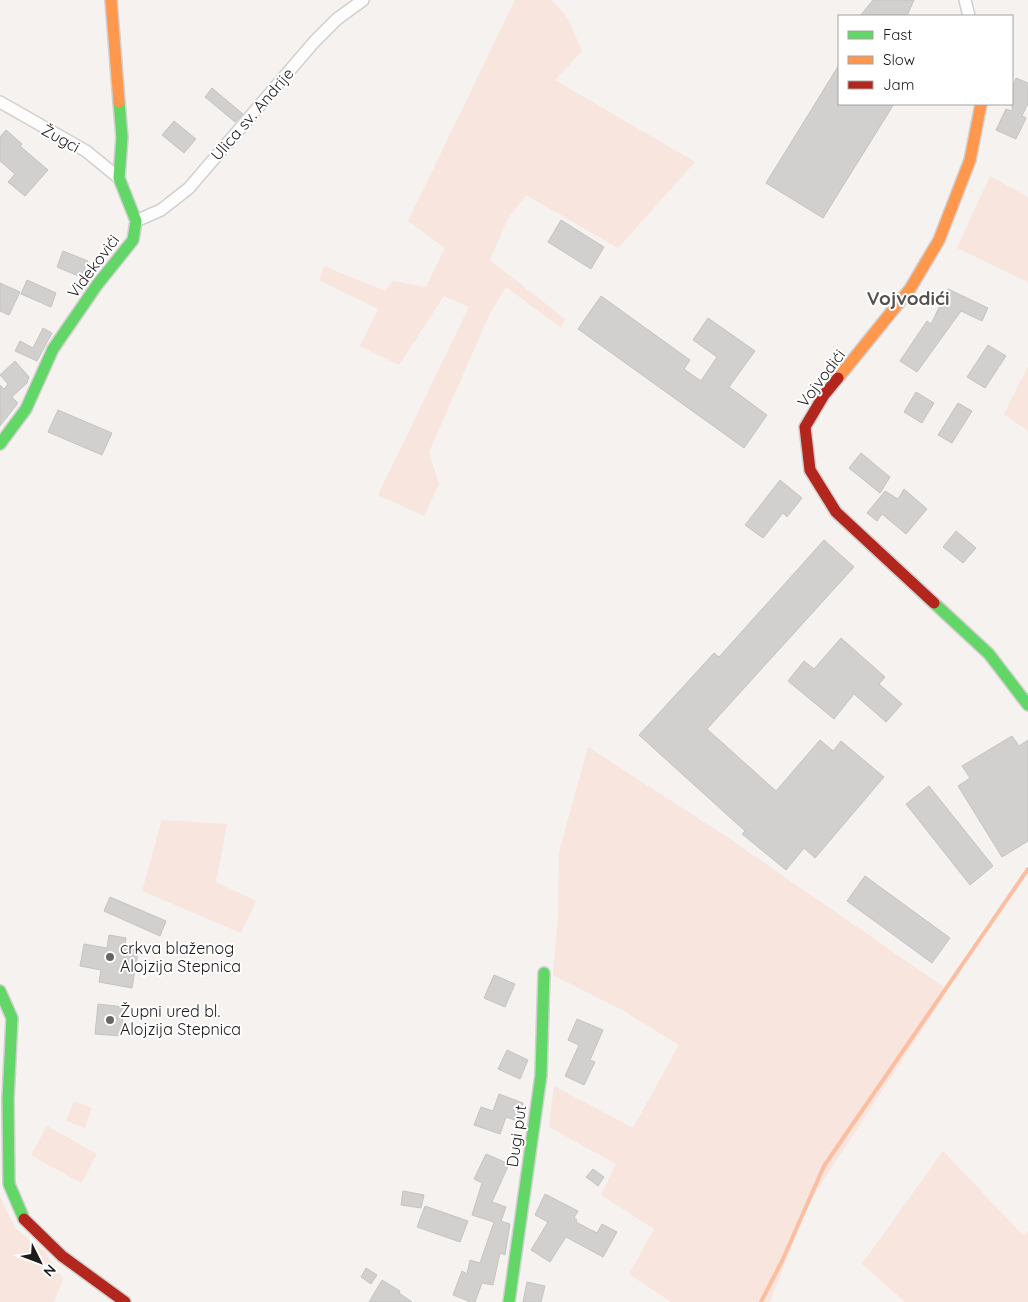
<svg xmlns="http://www.w3.org/2000/svg" width="1028" height="1302" font-family="Quicksand,sans-serif">
<style>
.green{fill:#f8e5dd}
.lines{fill:none;stroke-linecap:round;stroke-linejoin:round}
.stream{stroke:#fcbea1;stroke-width:4}
.building{fill:#d2d0ce;stroke:#c6c4c2}
.street-casing{stroke:#d2d0cf;stroke-width:14}
.fast-casing{stroke:#d2d0cf;stroke-width:14}
.slow-casing{stroke:#d2d0cf;stroke-width:14}
.jam-casing{stroke:#d2d0cf;stroke-width:14}
.street{stroke:#fefdfd;stroke-width:11}
.fast{stroke:#63d668;stroke-width:11}
.slow{stroke:#ff974d;stroke-width:11}
.jam{stroke:#b3261e;stroke-width:11}
.poi-dot{fill:#686665;stroke:#fff;stroke-width:2}
.labels{text-anchor:middle;dominant-baseline:central;stroke-width:4;stroke-linejoin:round;paint-order:stroke}
.street-label{font-size:16px;fill:#1c1a1a;stroke:#fff}
.poi-label{font-size:16px;fill:#1c1a1a;stroke:#fff;text-anchor:start}
.quarter-label{font-size:19px;font-weight:bold;fill:#54514f;stroke:#fff}
</style>
<rect width="100%" height="100%" fill="#f5f2f0"/>
<g class="green">
<polygon points="515,0 551,0 567,17 582,51 555,80 695,162 618,248 526,195 507,220 490,260 565,319 561,328 506,287 490,313 429,452 439,484 424,516 378,495 469,307 444,296 399,365 360,346 378,309 319,280 324,266 385,291 393,281 426,287 445,248 408,221"/>
<polygon points="990,176 1028,197 1028,282 957,248"/>
<polygon points="1028,366 1028,431 1004,414"/>
<polygon points="588,747 727,837 948,990 808,1204 770,1302 671,1302 629,1274 654,1229 601,1195 616,1164 549,1127 554,1086 633,1128 679,1045 624,1011 553,975 558,918 559,852"/>
<polygon points="162,820 227,824 216,882 256,901 241,933 142,891"/>
<polygon points="74,1101 92,1108 85,1128 66,1121"/>
<polygon points="47,1126 97,1154 81,1183 31,1155"/>
<polygon points="943,1151 1023,1235 1028,1231 1028,1302 905,1302 862,1264"/>
<polygon points="0,1197 15,1228 45,1252 63,1279 54,1302 0,1302"/>
</g>
<g class="lines">
<polyline class="stream" points="761,1302 783,1259 824,1166 1028,869"/>
</g>
<g class="building">
<polygon points="873,0 914,0 907,16 860,16"/>
<polygon points="839,65 839,104 894,104 823,218 766,183"/>
<polygon points="1016,78 1028,83 1028,103 1022,116 1026,118 1016,139 996,130 1006,109 1012,111 1012,88"/>
<polygon points="212,88 243,114 235,122 205,97"/>
<polygon points="174,121 196,139 184,153 162,135"/>
<polygon points="6,130 22,144 20,146 48,170 25,196 8,182 15,174 0,161 0,137"/>
<polygon points="561,220 604,247 591,269 548,242"/>
<polygon points="63,251 88,261 81,277 57,267"/>
<polygon points="27,280 56,293 51,307 21,294"/>
<polygon points="0,283 20,292 9,315 0,311"/>
<polygon points="948,289 988,308 982,321 961,311 917,372 900,361 927,321 931,324"/>
<polygon points="601,296 690,360 684,369 701,381 717,357 693,340 708,318 755,351 729,387 767,415 744,448 578,329"/>
<polygon points="43,328 52,333 37,361 15,351 20,341 33,348"/>
<polygon points="988,345 1006,356 985,388 967,377"/>
<polygon points="15,361 29,377 27,383 12,397 18,403 0,426 0,385 4,389 8,384 0,375"/>
<polygon points="916,392 934,403 922,423 904,412"/>
<polygon points="958,403 972,411 952,443 938,435"/>
<polygon points="58,410 112,433 102,455 48,432"/>
<polygon points="861,453 890,477 880,493 849,468"/>
<polygon points="780,480 802,498 787,517 783,513 763,538 745,525"/>
<polygon points="904,489 927,509 906,534 882,514 877,521 867,513 885,491 898,499"/>
<polygon points="956,531 976,548 963,563 943,547"/>
<polygon points="824,540 854,567 707,729 776,791 820,740 833,751 841,741 884,777 815,858 804,848 786,870 742,834 745,831 639,735 714,653 719,657"/>
<polygon points="841,638 885,677 879,684 902,704 886,722 854,694 834,719 788,681 804,661 814,669"/>
<polygon points="1012,736 1019,746 1028,740 1028,841 1002,857 958,786 970,778 962,766"/>
<polygon points="929,786 993,866 970,885 906,804"/>
<polygon points="865,876 950,938 932,963 847,901"/>
<polygon points="110,897 166,921 160,936 104,911"/>
<polygon points="109,935 126,938 125,945 139,947 132,988 99,982 101,970 80,966 84,944 107,948"/>
<polygon points="494,975 515,984 505,1007 484,998"/>
<polygon points="98,1004 124,1007 121,1036 95,1034"/>
<polygon points="577,1019 603,1030 590,1060 595,1062 584,1085 565,1076 579,1045 568,1040"/>
<polygon points="507,1050 528,1060 520,1079 498,1069"/>
<polygon points="499,1094 523,1103 517,1121 506,1117 500,1134 474,1125 481,1107 493,1111"/>
<polygon points="486,1154 509,1164 492,1202 506,1207 501,1221 510,1224 505,1255 500,1253 493,1285 482,1283 475,1302 471,1302 453,1295 462,1271 467,1274 470,1260 480,1263 494,1222 472,1215 482,1183 474,1179"/>
<polygon points="593,1169 604,1177 598,1186 586,1177"/>
<polygon points="403,1191 424,1195 421,1208 401,1205"/>
<polygon points="545,1194 578,1211 574,1218 577,1220 576,1222 597,1233 602,1224 617,1232 603,1257 566,1237 550,1262 531,1250 548,1222 535,1215"/>
<polygon points="425,1206 468,1221 460,1242 417,1227"/>
<polygon points="366,1268 377,1275 371,1284 361,1277"/>
<polygon points="382,1280 400,1291 399,1293 412,1302 369,1302"/>
<polygon points="527,1282 545,1286 541,1302 523,1302"/>
</g>
<g class="lines">
<g class="street-casing">
<g id="street">
<polyline points="965,0 969,16"/>
<polyline points="0,102 86,151 119,178"/>
<polyline points="136,221 161,210 189,188 314,42 337,19 363,0"/>
</g>
</g>
<g class="fast-casing">
<g id="fast">
<polyline points="0,444 26,409 53,349 97,285 133,240 136,221 119,178 122,137 119,102"/>
<polyline points="934,603 989,654 1028,705"/>
<polyline points="0,991 12,1018 8,1099 9,1184 24,1219"/>
<polyline points="509,1302 541,1075 544,973"/>
</g>
</g>
<g class="slow-casing">
<g id="slow">
<polyline points="111,0 119,102"/>
<polyline points="838,378 910,289 939,240 970,160 981,104"/>
</g>
</g>
<g class="jam-casing">
<g id="jam">
<polyline points="838,378 824,395 805,427 810,470 836,512 934,603"/>
<polyline points="24,1219 62,1256 125,1302"/>
</g>
</g>
<use href="#street" class="street"/>
<use href="#fast" class="fast"/>
<use href="#slow" class="slow"/>
<use href="#jam" class="jam"/>
</g>
<g class="poi-dot">
<circle cx="110" cy="957" r="5"/>
<circle cx="110" cy="1020" r="5"/>
</g>
<g class="labels">
<g class="street-label">
<text transform="translate(252 114) rotate(-49)">Ulica sv. Andrije</text>
<text transform="translate(61 138) rotate(29)">Žugci</text>
<text transform="translate(93 266) rotate(-53)">Videkovići</text>
<text transform="translate(821 378) rotate(-53)">Vojvodići</text>
<text transform="translate(516 1136) rotate(-82)">Dugi put</text>
</g>
<g class="poi-label">
<text x="120" y="948">crkva blaženog<tspan x="120" dy="18">Alojzija Stepnica</tspan></text>
<text x="120" y="1011">Župni ured bl.<tspan x="120" dy="18">Alojzija Stepnica</tspan></text>
</g>
<g class="quarter-label">
<text x="908" y="298">Vojvodići</text>
</g>
</g>
<rect x="838" y="15" width="175" height="90" fill="#ffffff" stroke="#a4a3a3"/>
<rect x="848" y="31" width="25" height="8" fill="#63d668" stroke="#a4a3a3"/>
<text x="883" y="40" font-size="15" fill="#1c1a1a">Fast</text>
<rect x="848" y="56" width="25" height="8" fill="#ff974d" stroke="#a4a3a3"/>
<text x="883" y="65" font-size="15" fill="#1c1a1a">Slow</text>
<rect x="848" y="81" width="25" height="8" fill="#b3261e" stroke="#a4a3a3"/>
<text x="883" y="90" font-size="15" fill="#1c1a1a">Jam</text>
<g transform="translate(40 1262) rotate(132)" stroke="#ffffff" stroke-width="4" paint-order="stroke">
<path d="M0-4L9 19L0 12L-9 19Z" fill="#1c1a1a"/>
<text y="-8" font-size="14" font-weight="bold" text-anchor="middle" fill="#1c1a1a">N</text>
</g>
</svg>
